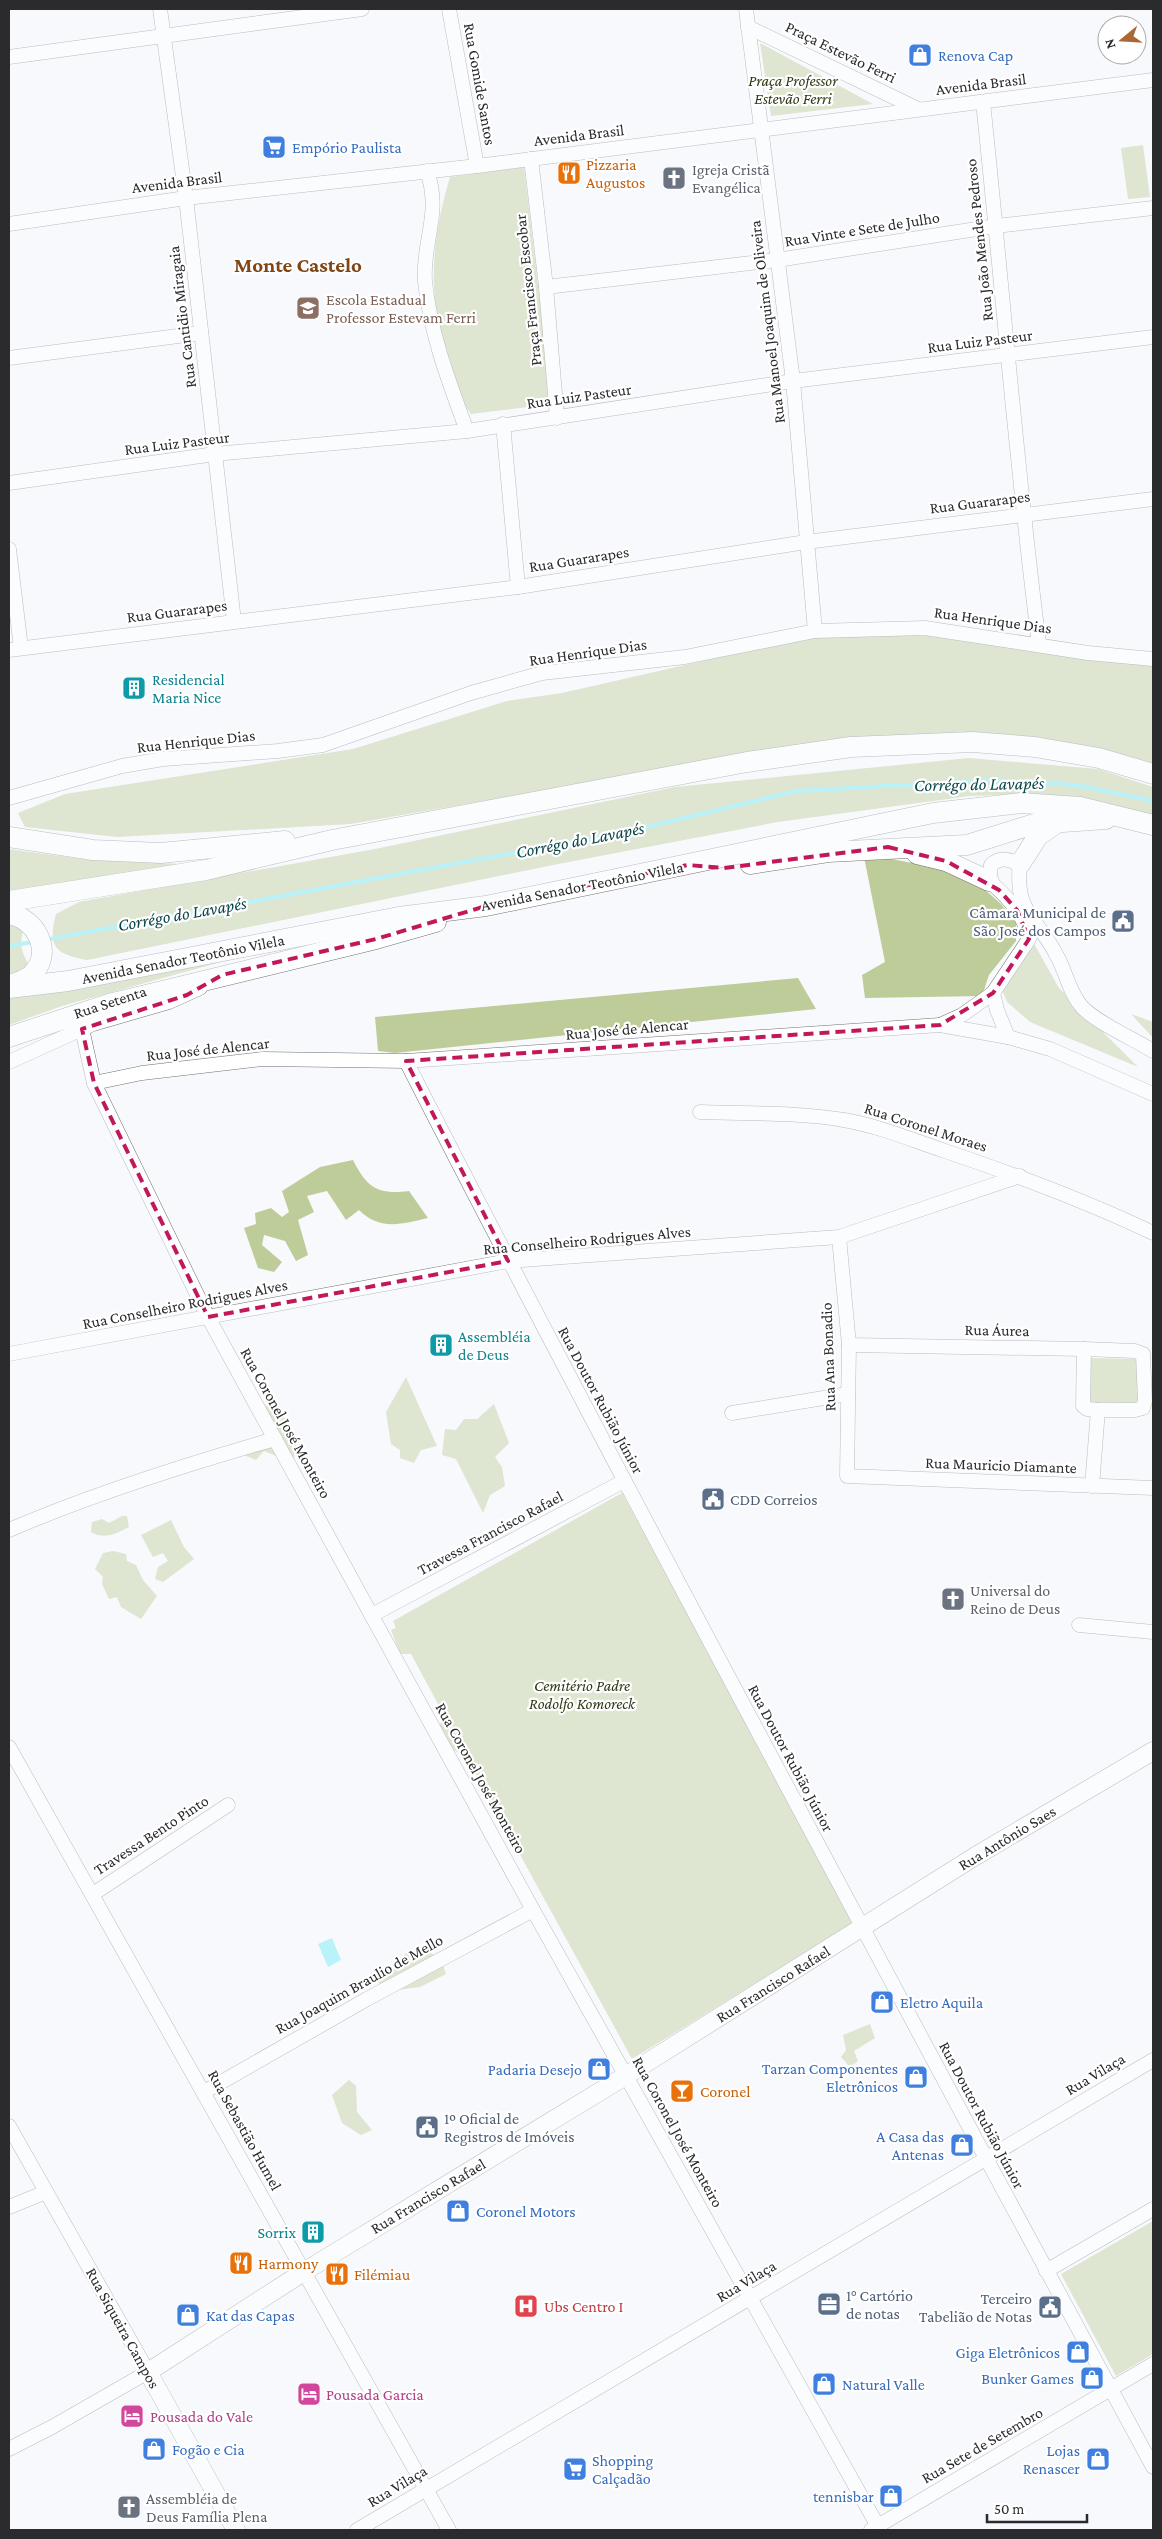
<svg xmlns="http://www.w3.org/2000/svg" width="1162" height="2539" font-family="'Crimson Pro',serif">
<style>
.green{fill:#becc9a}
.water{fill:#6eeaf4}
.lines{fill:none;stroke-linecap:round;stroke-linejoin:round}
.stream{stroke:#6eeaf4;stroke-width:4}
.minor-casing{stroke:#717276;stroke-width:15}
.major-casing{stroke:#717276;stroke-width:19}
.highway-casing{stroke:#717276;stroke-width:21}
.minor{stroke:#fff;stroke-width:14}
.major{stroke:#fff;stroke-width:18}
.highway{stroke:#fff;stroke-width:20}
.marked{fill:none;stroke:#c2185b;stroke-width:4;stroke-dasharray:10 6;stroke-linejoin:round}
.labels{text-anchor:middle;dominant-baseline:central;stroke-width:4.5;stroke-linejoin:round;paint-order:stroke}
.street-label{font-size:16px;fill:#2b2b2d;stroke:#fff}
.shop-label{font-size:16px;fill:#366cbe;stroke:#fff;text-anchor:start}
.park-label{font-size:16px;font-style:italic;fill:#303916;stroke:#fff}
.food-label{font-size:16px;fill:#c56008;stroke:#fff;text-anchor:start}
.worship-label{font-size:16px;fill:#5b616d;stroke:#fff;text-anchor:start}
.education-label{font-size:16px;fill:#785e54;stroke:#fff;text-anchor:start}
.culture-label{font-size:16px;fill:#0d838f;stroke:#fff;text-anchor:start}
.service-label{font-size:16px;fill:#4e5e75;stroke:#fff;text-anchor:start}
.health-label{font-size:16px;fill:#be3a42;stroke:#fff;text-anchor:start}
.hotel-label{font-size:16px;fill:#b23c85;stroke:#fff;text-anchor:start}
.water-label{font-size:18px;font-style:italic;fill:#0a4549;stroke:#fff}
.district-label{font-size:21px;font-weight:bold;fill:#814615;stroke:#fff}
</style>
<rect width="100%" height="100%" fill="#f8f9fd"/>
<g class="green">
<polygon points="760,43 873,104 771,116"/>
<polygon points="1143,145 1150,197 1128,199 1121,148"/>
<path d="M524,167L552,404L471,414L463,403C455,373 443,344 437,314C429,269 437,220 450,177Z"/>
<polygon points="925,633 1153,662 1153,764 971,739 682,766 351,824 117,837 25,827 18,813 65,794 353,749 507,701 562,693 817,635"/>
<path d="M969,758L1098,769L1153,787V818L1027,794L970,796L778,822L553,865L87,960C56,954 47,948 56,914L79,902L375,849L675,787Z"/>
<polygon points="9,849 89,860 183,864 9,893"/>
<polygon points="877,856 937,868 982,887 1001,904 1016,923 1016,941 989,975 982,996 865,998 862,975 885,962 864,857"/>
<path d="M9,912L30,913C15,945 20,954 41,981H9Z"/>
<polygon points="1033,942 1059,988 1138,1067 1030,1022 1007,1002 1002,990"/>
<polygon points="279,946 62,1006 9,1025 9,995"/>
<polygon points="798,978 816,1009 395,1053 378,1051 375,1017"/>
<polygon points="1131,1014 1153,1022 1153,1038"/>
<path d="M353,1160C367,1188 378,1195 409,1191L428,1218C402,1224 380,1231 359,1210L346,1220L327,1191L307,1196L314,1212L298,1220L308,1255L296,1261L285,1241L264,1235L262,1245L282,1262L274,1272L258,1268L244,1228L256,1224L255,1213L271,1208L282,1217L289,1212L282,1191L320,1167Z"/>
<polygon points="1090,1358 1139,1359 1140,1403 1088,1402"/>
<polygon points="406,1377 437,1446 421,1450 414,1463 400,1458 400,1450 391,1444 386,1412"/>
<polygon points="263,1404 282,1415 289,1423 287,1433 297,1439 294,1458 283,1459 264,1451 256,1460 246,1456 245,1446 268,1438"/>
<polygon points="494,1404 509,1443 495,1457 502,1467 505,1486 490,1495 483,1513 456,1459 442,1455 445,1429 456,1430 464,1419 477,1419"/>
<polygon points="622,1493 855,1922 632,2059 466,1756 453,1750 439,1726 445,1717 411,1654 400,1654 391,1630 396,1628 393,1621"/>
<path d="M122,1516H127L129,1527C115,1534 105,1540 91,1532L92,1522L102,1519L109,1523Z"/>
<polygon points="171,1520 184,1547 194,1559 163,1582 155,1579 158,1567 168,1561 163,1553 153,1557 141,1535"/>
<polygon points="113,1551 126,1554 127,1561 136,1565 143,1580 157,1596 141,1619 121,1607 117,1597 109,1599 102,1584 103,1577 95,1569 103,1553"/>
<polygon points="429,1952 441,1959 446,1974 420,1987 390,1991 376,1981 379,1968 393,1969 406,1953"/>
<polygon points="870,2024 875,2038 854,2051 858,2061 850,2067 841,2057 846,2050 843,2035"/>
<polygon points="349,2080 356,2086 357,2112 372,2130 361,2135 342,2123 332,2095"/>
<polygon points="1153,2221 1153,2354 1116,2376 1061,2274"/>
</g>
<polygon class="water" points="332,1938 341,1960 328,1967 318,1944"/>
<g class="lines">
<g class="stream">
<polyline points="45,940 626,832 797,791 993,780 1077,785 1153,801"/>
<polyline points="9,946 33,942"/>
</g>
<g class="minor-casing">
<g id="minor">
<polyline points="160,9 186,198 234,621"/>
<polyline points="449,9 477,166"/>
<polyline points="746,9 793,381 815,631"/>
<polyline points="748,27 918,109"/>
<polyline points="9,57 362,9"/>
<path d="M983,102C1002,282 1016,464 1039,644"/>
<polyline points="531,159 546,287 557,418"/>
<path d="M427,171C442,214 422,241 425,281C430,333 449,382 467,431"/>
<polyline points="9,224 186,198 477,166 1153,80"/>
<polyline points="546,287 777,260 996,226 1153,208"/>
<polyline points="9,358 201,333"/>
<polyline points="503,424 518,587"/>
<polyline points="9,483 215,454 467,431 793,381 1153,337"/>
<polyline points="9,549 21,648"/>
<polyline points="9,650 518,587 806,542 1153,499"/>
<polyline points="9,798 122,766 163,759 278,751 323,745 471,693 542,673 685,657 815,631 925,628 1088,653 1153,659"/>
<polyline points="993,993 997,1010 1008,1037"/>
<path d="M940,1025L962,1015L993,993L1029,939C1025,915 1007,896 989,881L991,865C1001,856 1009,860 1020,864C1014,912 1038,918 1057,956C1066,972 1069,992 1082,1007C1097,1023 1134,1039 1153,1051"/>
<polyline points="82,1029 94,1083 208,1317 533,1910 880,2530"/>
<path d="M406,1061C538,1320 675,1577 812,1833C925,2045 1038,2256 1153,2467"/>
<polyline points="9,1062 93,1024 169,1002 200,988"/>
<polyline points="94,1083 142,1073 262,1059 406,1061 940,1025 1008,1037 1050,1049 1153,1094"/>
<path d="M700,1112C747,1114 797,1112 844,1120C879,1126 912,1140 945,1151C1016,1175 1086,1201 1153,1233"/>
<polyline points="839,1237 849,1345 847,1476 1153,1488"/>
<polyline points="849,1345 1084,1349 1135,1351 1143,1354 1145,1401 1143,1408 1135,1410 1098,1410"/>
<polyline points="1084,1349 1083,1406 1087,1409 1098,1410 1092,1486"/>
<polyline points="9,1354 508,1261 839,1237 1020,1176"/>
<polyline points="732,1413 848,1394"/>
<path d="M9,1530C95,1493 184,1465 275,1439"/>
<polyline points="372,1615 624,1481"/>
<polyline points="1079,1625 1153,1632"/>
<polyline points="9,1747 449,2530"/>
<polyline points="93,1894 228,1805"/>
<polyline points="204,2092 367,1999 533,1910"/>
<polyline points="9,2126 148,2372 52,2427 9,2449"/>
<polyline points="9,2207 46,2192"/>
<polyline points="1046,2271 1153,2209"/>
<polyline points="357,2530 1153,2060"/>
<polyline points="871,2530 1153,2364"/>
</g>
</g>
<g class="major-casing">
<polyline id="major" points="236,2530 148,2372 305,2271 627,2075 974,1857 1153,1751"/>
</g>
<g class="highway-casing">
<g id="highway">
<polyline points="9,837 93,850 161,853 285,841"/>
<polyline points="917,854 946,861 989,881"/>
<polyline points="750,864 828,852 967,845 1034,824 1106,819"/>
<polyline points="1020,864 1038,836 1058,822"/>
<polyline points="9,901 206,870 332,840 747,762 851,747 973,742 1035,747 1099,758 1153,774"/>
<path d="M9,914C35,918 53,950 34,972C29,979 18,982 11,985"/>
<polyline points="9,988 68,981 399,917 486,906 933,813 1021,803 1080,807 1153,825"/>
<polyline points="9,1037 109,1004 376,939 436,922"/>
</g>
</g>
<use href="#minor" class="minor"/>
<use href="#major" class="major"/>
<use href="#highway" class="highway"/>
</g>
<path d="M0 0H1162V2539H0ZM888,847L946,861L999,890L1017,910L1029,939L993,993L940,1025L406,1061L508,1261L208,1317L94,1083L82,1029L187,995L222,975L376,939L486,906L688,865L724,868Z" fill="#f8f9fd" fill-opacity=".55" fill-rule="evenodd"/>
<path class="marked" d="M888,847L946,861L999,890L1017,910L1029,939L993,993L940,1025L406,1061L508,1261L208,1317L94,1083L82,1029L187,995L222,975L376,939L486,906L688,865L724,868Z"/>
<defs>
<g id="shop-square" transform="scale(1.25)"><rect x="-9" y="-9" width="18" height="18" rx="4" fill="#3f7fe0" stroke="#fff"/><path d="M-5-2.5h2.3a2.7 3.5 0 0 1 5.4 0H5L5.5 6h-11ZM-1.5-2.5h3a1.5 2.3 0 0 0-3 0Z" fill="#fff"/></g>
<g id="supermarket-square" transform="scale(1.25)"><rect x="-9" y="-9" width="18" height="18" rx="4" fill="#3f7fe0" stroke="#fff"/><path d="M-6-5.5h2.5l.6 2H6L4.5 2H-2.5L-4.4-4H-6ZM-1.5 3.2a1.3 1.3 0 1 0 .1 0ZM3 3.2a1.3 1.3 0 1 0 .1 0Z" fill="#fff"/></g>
<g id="restaurant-square" transform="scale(1.25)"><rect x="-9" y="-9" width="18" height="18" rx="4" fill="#e8710a" stroke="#fff"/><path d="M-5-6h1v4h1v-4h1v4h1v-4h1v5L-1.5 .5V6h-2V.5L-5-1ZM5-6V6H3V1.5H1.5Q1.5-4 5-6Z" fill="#fff"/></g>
<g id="church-square" transform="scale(1.25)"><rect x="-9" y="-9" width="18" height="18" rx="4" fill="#6b7280" stroke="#fff"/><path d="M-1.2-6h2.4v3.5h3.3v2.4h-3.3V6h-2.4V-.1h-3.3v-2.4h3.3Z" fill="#fff"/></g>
<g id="school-square" transform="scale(1.25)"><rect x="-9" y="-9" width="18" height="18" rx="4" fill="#8d6e63" stroke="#fff"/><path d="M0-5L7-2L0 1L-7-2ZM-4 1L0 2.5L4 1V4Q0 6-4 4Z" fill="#fff"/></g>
<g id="building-square" transform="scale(1.25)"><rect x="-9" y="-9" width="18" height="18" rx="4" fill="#0f9aa8" stroke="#fff"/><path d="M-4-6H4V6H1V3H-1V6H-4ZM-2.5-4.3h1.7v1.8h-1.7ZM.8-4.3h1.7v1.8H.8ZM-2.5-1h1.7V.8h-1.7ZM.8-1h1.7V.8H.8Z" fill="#fff"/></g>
<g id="civic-square" transform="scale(1.25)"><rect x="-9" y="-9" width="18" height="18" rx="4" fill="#5c6f8a" stroke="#fff"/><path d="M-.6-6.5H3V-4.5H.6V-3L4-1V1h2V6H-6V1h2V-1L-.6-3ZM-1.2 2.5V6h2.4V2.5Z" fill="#fff"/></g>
<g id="bar-square" transform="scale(1.25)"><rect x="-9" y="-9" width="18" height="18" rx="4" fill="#e8710a" stroke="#fff"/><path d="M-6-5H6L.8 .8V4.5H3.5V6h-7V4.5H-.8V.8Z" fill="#fff"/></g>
<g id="office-square" transform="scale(1.25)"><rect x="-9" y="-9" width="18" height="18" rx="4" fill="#5c6f8a" stroke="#fff"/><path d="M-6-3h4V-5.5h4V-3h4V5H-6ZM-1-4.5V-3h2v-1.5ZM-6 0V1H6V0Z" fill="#fff"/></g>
<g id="hospital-square" transform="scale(1.25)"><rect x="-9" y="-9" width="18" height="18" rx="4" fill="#e0444e" stroke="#fff"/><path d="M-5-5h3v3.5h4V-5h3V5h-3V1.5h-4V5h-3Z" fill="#fff"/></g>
<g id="hotel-square" transform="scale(1.25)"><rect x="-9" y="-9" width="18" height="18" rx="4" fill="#d1479c" stroke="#fff"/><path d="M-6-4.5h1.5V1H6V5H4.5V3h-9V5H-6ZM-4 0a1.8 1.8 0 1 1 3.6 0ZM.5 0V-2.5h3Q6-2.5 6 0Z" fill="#fff"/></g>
</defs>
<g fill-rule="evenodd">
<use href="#shop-square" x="920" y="55"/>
<use href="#supermarket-square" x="274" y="147"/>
<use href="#restaurant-square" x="569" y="173"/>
<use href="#church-square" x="674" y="178"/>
<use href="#school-square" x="308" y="308"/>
<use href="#building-square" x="134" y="688"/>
<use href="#civic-square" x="1123" y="921"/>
<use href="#building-square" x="441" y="1345"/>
<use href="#civic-square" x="713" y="1499"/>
<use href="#church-square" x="953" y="1599"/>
<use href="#shop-square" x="882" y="2002"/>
<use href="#shop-square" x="599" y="2069"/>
<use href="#shop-square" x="916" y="2077"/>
<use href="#bar-square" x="682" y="2091"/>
<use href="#civic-square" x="427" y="2127"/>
<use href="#shop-square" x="962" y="2145"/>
<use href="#shop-square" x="458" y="2211"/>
<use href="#building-square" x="313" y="2232"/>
<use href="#restaurant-square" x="241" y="2263"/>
<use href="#restaurant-square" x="337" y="2274"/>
<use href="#office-square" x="829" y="2304"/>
<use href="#hospital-square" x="526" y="2306"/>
<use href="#civic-square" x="1050" y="2307"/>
<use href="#shop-square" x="188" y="2315"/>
<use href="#shop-square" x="1078" y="2352"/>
<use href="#shop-square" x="1092" y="2378"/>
<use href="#shop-square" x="824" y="2384"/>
<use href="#hotel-square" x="309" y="2394"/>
<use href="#hotel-square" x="132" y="2416"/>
<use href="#shop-square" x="154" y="2449"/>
<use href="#shop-square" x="1098" y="2459"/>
<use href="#supermarket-square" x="575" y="2469"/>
<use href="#shop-square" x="891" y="2496"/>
<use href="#church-square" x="129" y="2507"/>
</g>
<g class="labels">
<g class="street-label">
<text transform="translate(841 52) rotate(26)">Praça Estevão Ferri</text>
<text transform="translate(480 84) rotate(80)">Rua Gomide Santos</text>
<text transform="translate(981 84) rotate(-7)">Avenida Brasil</text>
<text transform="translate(579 135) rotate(-7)">Avenida Brasil</text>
<text transform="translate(177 182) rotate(-7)">Avenida Brasil</text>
<text transform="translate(862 229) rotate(-9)">Rua Vinte e Sete de Julho</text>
<text transform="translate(979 240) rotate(-96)">Rua João Mendes Pedroso</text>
<text transform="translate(528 290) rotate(-96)">Praça Francisco Escobar</text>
<text transform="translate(182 317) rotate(-97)">Rua Cantidio Miragaia</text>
<text transform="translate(767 322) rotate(-97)">Rua Manoel Joaquim de Oliveira</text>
<text transform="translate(980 341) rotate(-7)">Rua Luiz Pasteur</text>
<text transform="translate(579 396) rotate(-8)">Rua Luiz Pasteur</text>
<text transform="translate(177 443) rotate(-7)">Rua Luiz Pasteur</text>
<text transform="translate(980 502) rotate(-7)">Rua Guararapes</text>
<text transform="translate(579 559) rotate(-9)">Rua Guararapes</text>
<text transform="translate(177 611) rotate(-7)">Rua Guararapes</text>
<text transform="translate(993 620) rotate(8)">Rua Henrique Dias</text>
<text transform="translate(588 652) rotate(-8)">Rua Henrique Dias</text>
<text transform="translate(196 741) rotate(-6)">Rua Henrique Dias</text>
<text transform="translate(582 886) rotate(-11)">Avenida Senador Teotônio Vilela</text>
<text transform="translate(183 959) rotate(-11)">Avenida Senador Teotônio Vilela</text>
<text transform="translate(110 1002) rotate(-18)">Rua Setenta</text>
<text transform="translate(627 1029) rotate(-5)">Rua José de Alencar</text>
<text transform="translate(208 1049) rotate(-6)">Rua José de Alencar</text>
<text transform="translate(926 1127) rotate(18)">Rua Coronel Moraes</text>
<text transform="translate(587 1240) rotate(-5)">Rua Conselheiro Rodrigues Alves</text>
<text transform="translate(185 1304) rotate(-11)">Rua Conselheiro Rodrigues Alves</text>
<text transform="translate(997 1330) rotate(1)">Rua Áurea</text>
<text transform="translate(828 1357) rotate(-92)">Rua Ana Bonadio</text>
<text transform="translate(601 1400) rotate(62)">Rua Doutor Rubião Júnior</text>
<text transform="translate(286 1423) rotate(61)">Rua Coronel José Monteiro</text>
<text transform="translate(1001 1465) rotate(2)">Rua Mauricio Diamante</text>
<text transform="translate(490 1533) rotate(-28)">Travessa Francisco Rafael</text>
<text transform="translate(791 1758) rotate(62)">Rua Doutor Rubião Júnior</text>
<text transform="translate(481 1778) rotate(61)">Rua Coronel José Monteiro</text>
<text transform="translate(151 1835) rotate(-33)">Travessa Bento Pinto</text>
<text transform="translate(1007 1838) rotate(-31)">Rua Antônio Saes</text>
<text transform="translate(359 1984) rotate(-29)">Rua Joaquim Braulio de Mello</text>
<text transform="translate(773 1984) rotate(-32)">Rua Francisco Rafael</text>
<text transform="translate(1095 2074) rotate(-31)">Rua Vilaça</text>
<text transform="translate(982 2115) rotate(62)">Rua Doutor Rubião Júnior</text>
<text transform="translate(245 2130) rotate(61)">Rua Sebastião Humel</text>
<text transform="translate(678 2132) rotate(61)">Rua Coronel José Monteiro</text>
<text transform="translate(428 2196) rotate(-31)">Rua Francisco Rafael</text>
<text transform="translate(746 2281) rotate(-31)">Rua Vilaça</text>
<text transform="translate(123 2328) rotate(61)">Rua Siqueira Campos</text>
<text transform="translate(982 2445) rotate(-30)">Rua Sete de Setembro</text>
<text transform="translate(397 2486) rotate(-31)">Rua Vilaça</text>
</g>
<g class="shop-label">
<text x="938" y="55">Renova Cap</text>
<text x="292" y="147">Empório Paulista</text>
<text x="900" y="2002">Eletro Aquila</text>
<text x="898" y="2068" text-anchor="end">Tarzan Componentes<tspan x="898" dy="18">Eletrônicos</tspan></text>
<text x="582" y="2069" text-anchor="end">Padaria Desejo</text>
<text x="944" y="2136" text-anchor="end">A Casa das<tspan x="944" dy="18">Antenas</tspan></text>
<text x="476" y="2211">Coronel Motors</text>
<text x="206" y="2315">Kat das Capas</text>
<text x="1060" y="2352" text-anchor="end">Giga Eletrônicos</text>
<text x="1074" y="2378" text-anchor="end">Bunker Games</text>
<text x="842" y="2384">Natural Valle</text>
<text x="172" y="2449">Fogão e Cia</text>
<text x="1080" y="2450" text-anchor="end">Lojas<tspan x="1080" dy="18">Renascer</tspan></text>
<text x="592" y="2460">Shopping<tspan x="592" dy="18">Calçadão</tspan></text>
<text x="874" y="2496" text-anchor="end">tennisbar</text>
</g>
<g class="park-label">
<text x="793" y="80">Praça Professor<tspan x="793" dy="18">Estevão Ferri</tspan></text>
<text x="582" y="1685">Cemitério Padre<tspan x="582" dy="18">Rodolfo Komoreck</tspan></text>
</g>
<g class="food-label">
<text x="586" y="164">Pizzaria<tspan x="586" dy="18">Augustos</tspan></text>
<text x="700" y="2091">Coronel</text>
<text x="258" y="2263">Harmony</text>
<text x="354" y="2274">Filémiau</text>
</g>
<g class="worship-label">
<text x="692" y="169">Igreja Cristã<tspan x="692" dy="18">Evangélica</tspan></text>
<text x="970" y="1590">Universal do<tspan x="970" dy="18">Reino de Deus</tspan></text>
<text x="146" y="2498">Assembléia de<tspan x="146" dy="18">Deus Família Plena</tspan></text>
</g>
<g class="education-label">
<text x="326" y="299">Escola Estadual<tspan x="326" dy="18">Professor Estevam Ferri</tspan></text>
</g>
<g class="culture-label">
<text x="152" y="679">Residencial<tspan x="152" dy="18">Maria Nice</tspan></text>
<text x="458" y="1336">Assembléia<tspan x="458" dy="18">de Deus</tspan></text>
<text x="296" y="2232" text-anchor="end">Sorrix</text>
</g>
<g class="service-label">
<text x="1106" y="912" text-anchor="end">Câmara Municipal de<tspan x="1106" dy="18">São José dos Campos</tspan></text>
<text x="730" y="1499">CDD Correios</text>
<text x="444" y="2118">1º Oficial de<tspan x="444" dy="18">Registros de Imóveis</tspan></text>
<text x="846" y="2295">1° Cartório<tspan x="846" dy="18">de notas</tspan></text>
<text x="1032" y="2298" text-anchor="end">Terceiro<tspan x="1032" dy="18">Tabelião de Notas</tspan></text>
</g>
<g class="health-label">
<text x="544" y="2306">Ubs Centro I</text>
</g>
<g class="hotel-label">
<text x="326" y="2394">Pousada Garcia</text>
<text x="150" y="2416">Pousada do Vale</text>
</g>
<g class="water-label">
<text transform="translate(979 784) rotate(-1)">Corrégo do Lavapés</text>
<text transform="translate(580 840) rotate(-11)">Corrégo do Lavapés</text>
<text transform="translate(182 914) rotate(-10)">Corrégo do Lavapés</text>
</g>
<g class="district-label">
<text x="298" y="265">Monte Castelo</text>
</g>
</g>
<rect width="1162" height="2539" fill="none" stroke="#2b2b2d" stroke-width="20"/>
<g transform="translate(1122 40) rotate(252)"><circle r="24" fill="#ffffff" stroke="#aaaaab"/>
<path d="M0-4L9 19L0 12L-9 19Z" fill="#ab6836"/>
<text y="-8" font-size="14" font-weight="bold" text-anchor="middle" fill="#2b2b2d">N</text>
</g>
<path d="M987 2514v8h100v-8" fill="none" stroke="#2b2b2d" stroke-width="2.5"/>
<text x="994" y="2514" font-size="15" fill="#2b2b2d" stroke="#ffffff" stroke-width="4" paint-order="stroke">50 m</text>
</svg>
